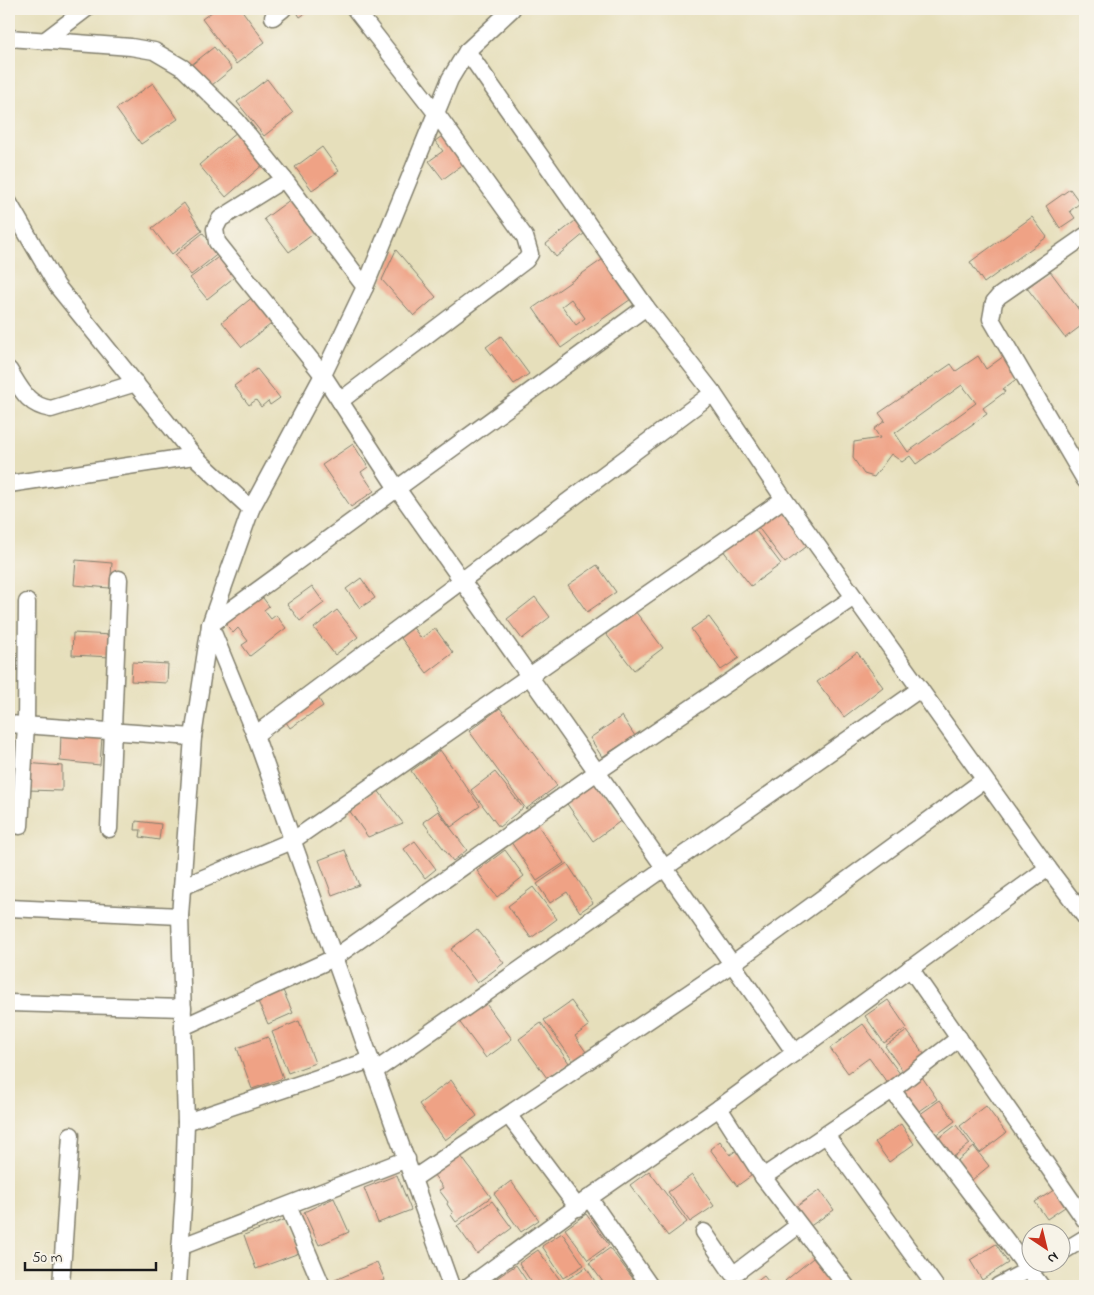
<svg xmlns="http://www.w3.org/2000/svg" width="1094" height="1295" font-family="'Indie Flower',sans-serif">
<style>
.building{fill:#efa285;fill-rule:evenodd}
.lines{fill:none;stroke-linecap:round;stroke-linejoin:round}
.minor-casing{stroke:#817e6c;stroke-width:19}
.minor{stroke:#fff;stroke-width:16}
</style>
<rect width="100%" height="100%" fill="#f7f3e8"/>
<filter id="ink" filterUnits="userSpaceOnUse"><feTurbulence type="fractalNoise" baseFrequency=".02" numOctaves="2"/><feDisplacementMap in="SourceGraphic" scale="10" xChannelSelector="R" yChannelSelector="G"/><feConvolveMatrix kernelMatrix="1 2 1 2 8 2 1 2 1" color-interpolation-filters="sRGB"/></filter>
<filter id="wash" filterUnits="userSpaceOnUse"><feTurbulence type="fractalNoise" baseFrequency=".0096" numOctaves="4" result="noise"/><feDisplacementMap in="SourceGraphic" scale="20" xChannelSelector="R" yChannelSelector="G"/><feGaussianBlur stdDeviation="1.12" result="paint"/><feColorMatrix in="noise" values="0 0 0 0 0 0 0 0 0 0 0 0 0 0 0 0 0 1.4 0 .05"/><feComposite in="paint" operator="in"/></filter>
<g filter="url(#wash)">
<rect width="100%" height="100%" fill="#e6dfbb"/>
<g id="blocks">
<g class="building">
<polygon points="216,9 241,9 265,42 236,64 202,19"/>
<polygon points="295,9 312,9 300,17"/>
<polygon points="214,47 232,69 207,89 190,66"/>
<polygon points="267,79 293,113 264,136 237,102"/>
<polygon points="153,83 178,119 141,144 116,109"/>
<polygon points="239,130 266,162 226,197 199,165"/>
<polygon points="448,132 469,160 443,179 429,161 443,151 435,141"/>
<polygon points="322,147 339,171 312,190 295,167"/>
<polygon points="1070,189 1080,203 1070,211 1075,218 1060,228 1046,206"/>
<polygon points="291,199 316,232 289,252 264,219"/>
<polygon points="184,203 202,231 172,254 152,228"/>
<polygon points="1032,217 1047,237 984,283 970,262"/>
<polygon points="575,221 585,233 556,257 546,244"/>
<polygon points="203,233 219,253 191,275 175,255"/>
<polygon points="396,250 436,297 414,316 382,280"/>
<polygon points="221,255 237,275 207,299 190,278"/>
<path d="M606,257L634,297L561,348L533,308ZM571,299L585,318L576,325L562,306Z"/>
<polygon points="1050,271 1085,318 1085,323 1065,338 1027,288"/>
<polygon points="254,296 275,321 242,347 222,322"/>
<polygon points="501,336 529,374 514,384 486,347"/>
<path d="M978,356L986,369L1004,356L1019,377L1003,389L1005,392L983,408L987,414L916,464L910,456L902,462L891,454L874,477L864,474L853,458L854,442L880,438L874,429L885,421L879,413L951,364L956,371ZM962,385L976,403L908,452L895,433Z"/>
<polygon points="257,369 280,398 270,405 268,401 261,407 256,400 249,405 234,386"/>
<polygon points="353,444 368,467 361,472 374,491 351,507 322,465"/>
<polygon points="781,504 810,544 785,563 755,523"/>
<polygon points="752,526 781,564 751,586 722,549"/>
<polygon points="76,560 112,563 110,588 74,585"/>
<polygon points="597,565 616,592 587,612 568,585"/>
<polygon points="361,578 375,598 360,608 346,589"/>
<polygon points="312,586 324,603 300,621 287,604"/>
<polygon points="260,594 269,606 264,610 271,619 276,615 286,628 250,656 242,645 248,641 238,628 233,633 224,622"/>
<polygon points="535,597 550,617 522,639 507,619"/>
<polygon points="337,610 358,637 335,655 314,628"/>
<polygon points="635,611 663,648 634,670 606,634"/>
<polygon points="709,617 739,658 721,670 691,629"/>
<polygon points="411,625 421,638 435,628 453,653 427,673 398,634"/>
<polygon points="73,633 112,635 111,657 72,655"/>
<polygon points="857,652 883,687 844,717 817,682"/>
<polygon points="132,662 168,664 167,683 131,681"/>
<polygon points="316,694 323,706 290,728 282,716"/>
<polygon points="500,708 557,786 526,809 469,731"/>
<polygon points="622,716 635,736 602,757 590,738"/>
<polygon points="61,733 102,737 100,765 60,761"/>
<polygon points="440,750 480,806 451,827 411,771"/>
<polygon points="25,763 62,766 62,791 27,790"/>
<polygon points="495,772 523,808 499,827 471,790"/>
<polygon points="594,781 622,820 593,841 565,801"/>
<polygon points="377,789 403,823 368,837 349,810"/>
<polygon points="438,811 467,850 453,861 423,822"/>
<polygon points="136,821 161,824 159,840 140,837 141,830 135,830"/>
<polygon points="537,824 564,863 537,881 511,842"/>
<polygon points="415,841 436,869 425,878 404,849"/>
<polygon points="345,850 359,885 332,895 319,860"/>
<polygon points="505,850 524,876 497,897 477,871"/>
<polygon points="567,863 593,903 580,912 567,892 550,903 537,884"/>
<polygon points="533,887 557,919 531,938 508,906"/>
<polygon points="477,929 504,963 477,983 451,949"/>
<polygon points="281,986 293,1013 268,1024 256,997"/>
<polygon points="888,1000 907,1028 884,1043 865,1016"/>
<polygon points="484,1001 512,1039 486,1058 458,1020"/>
<polygon points="571,1001 589,1026 575,1036 586,1052 573,1061 544,1020"/>
<polygon points="299,1021 315,1063 288,1073 272,1032"/>
<polygon points="541,1023 569,1063 547,1078 519,1039"/>
<polygon points="863,1024 901,1075 889,1085 869,1058 848,1073 830,1048"/>
<polygon points="907,1031 927,1058 905,1074 885,1046"/>
<polygon points="268,1037 283,1078 252,1089 237,1048"/>
<polygon points="920,1074 937,1099 914,1115 897,1091"/>
<polygon points="451,1080 477,1116 445,1140 419,1104"/>
<polygon points="940,1100 955,1121 931,1139 916,1117"/>
<polygon points="986,1106 1006,1133 980,1153 960,1126"/>
<polygon points="901,1124 914,1144 889,1162 875,1142"/>
<polygon points="956,1125 970,1144 948,1161 934,1142"/>
<polygon points="720,1141 730,1155 738,1149 755,1173 737,1186 710,1149"/>
<polygon points="974,1147 989,1166 967,1184 952,1165"/>
<polygon points="461,1156 491,1197 456,1222 451,1215 453,1213 447,1204 448,1202 439,1190 443,1188 434,1175"/>
<polygon points="649,1171 687,1222 668,1236 630,1185"/>
<polygon points="397,1175 411,1210 378,1223 364,1188"/>
<polygon points="692,1175 714,1206 690,1222 668,1192"/>
<polygon points="511,1181 539,1220 521,1232 494,1194"/>
<polygon points="820,1190 834,1210 806,1229 793,1209"/>
<polygon points="1054,1190 1065,1207 1047,1219 1035,1202"/>
<polygon points="334,1198 349,1232 319,1245 304,1212"/>
<polygon points="492,1201 512,1228 477,1254 457,1226"/>
<polygon points="586,1214 609,1245 588,1260 565,1229"/>
<polygon points="289,1218 302,1252 256,1269 244,1235"/>
<polygon points="562,1233 584,1265 563,1278 542,1246"/>
<polygon points="996,1244 1008,1263 982,1280 970,1260"/>
<polygon points="610,1248 634,1280 626,1286 606,1286 589,1263"/>
<polygon points="538,1250 560,1280 551,1286 534,1286 519,1263"/>
<polygon points="813,1258 836,1286 789,1286 785,1281"/>
<polygon points="377,1262 385,1280 370,1286 335,1286 333,1281"/>
<polygon points="516,1265 530,1286 503,1286 497,1278"/>
<polygon points="586,1267 598,1286 570,1286 566,1280"/>
<polygon points="764,1276 772,1286 751,1286"/>
</g>
</g>
</g>
<g filter="url(#ink)">
<use href="#blocks" fill-opacity="0" stroke="#817e6c" stroke-width="1"/>
<g class="lines">
<g class="minor-casing">
<g id="minor">
<polyline points="273,17 283,9"/>
<polyline points="9,38 131,47 154,51 183,68 237,121 284,179 365,287"/>
<polyline points="44,41 86,9"/>
<polyline points="467,51 646,307 713,393 784,499 1048,868 719,1108 589,1198 469,1286"/>
<polyline points="284,179 220,219 215,229 217,242 323,375 396,487 795,1053"/>
<polyline points="9,203 57,286 194,456 251,509"/>
<polyline points="1085,236 999,296 994,302 991,319 1085,480"/>
<path d="M9,370C21,389 27,405 51,409L136,383"/>
<polyline points="340,401 526,260 530,254 525,237 436,113 355,9"/>
<polyline points="9,484 194,456"/>
<polyline points="9,724 193,737"/>
<polyline points="255,735 713,393"/>
<polyline points="20,826 26,725 27,602"/>
<polyline points="109,829 119,579"/>
<polyline points="1048,868 1085,917"/>
<polyline points="182,887 292,841 784,499"/>
<polyline points="9,908 180,916"/>
<polyline points="910,968 1085,1220"/>
<polyline points="9,1003 183,1008"/>
<polyline points="183,1027 334,958 597,772 854,597"/>
<polyline points="375,1071 920,689"/>
<polyline points="892,1090 1041,1286"/>
<polyline points="719,1108 763,1177 846,1286"/>
<polyline points="509,1116 578,1208"/>
<polyline points="186,1122 371,1060"/>
<polyline points="826,1135 935,1286"/>
<polyline points="763,1177 892,1090 959,1038"/>
<polyline points="413,1179 732,964 984,780"/>
<polyline points="589,1198 650,1286"/>
<polyline points="288,1206 322,1286"/>
<polyline points="704,1232 732,1273 738,1271 799,1225"/>
<polyline points="180,1247 407,1159"/>
<polyline points="1062,1252 1085,1238"/>
<polyline points="61,1286 71,1135"/>
<polyline points="178,1286 184,1189 186,1122 180,916 193,737 210,625 251,509 323,375 365,287 450,79 467,51 512,9"/>
<polyline points="451,1286 255,735 210,625 646,307"/>
<polyline points="998,1286 1043,1262"/>
</g>
</g>
<use href="#minor" class="minor"/>
</g>
</g>
<rect width="1094" height="1295" fill="none" stroke="#f7f3e8" stroke-width="30"/>
<g transform="translate(1046 1248) rotate(145)"><circle r="24" fill="#f7f3e8" stroke="#9f9d96"/>
<path d="M0-4L9 19L0 12L-9 19Z" fill="#c8321e"/>
<text y="-8" font-size="14" font-weight="bold" text-anchor="middle" fill="#1c1c1c">N</text>
</g>
<path d="M25 1262v8h131v-8" fill="none" stroke="#1c1c1c" stroke-width="2.5"/>
<text x="32" y="1262" font-size="15" fill="#1c1c1c" stroke="#f7f3e8" stroke-width="4" paint-order="stroke">50 m</text>
</svg>
